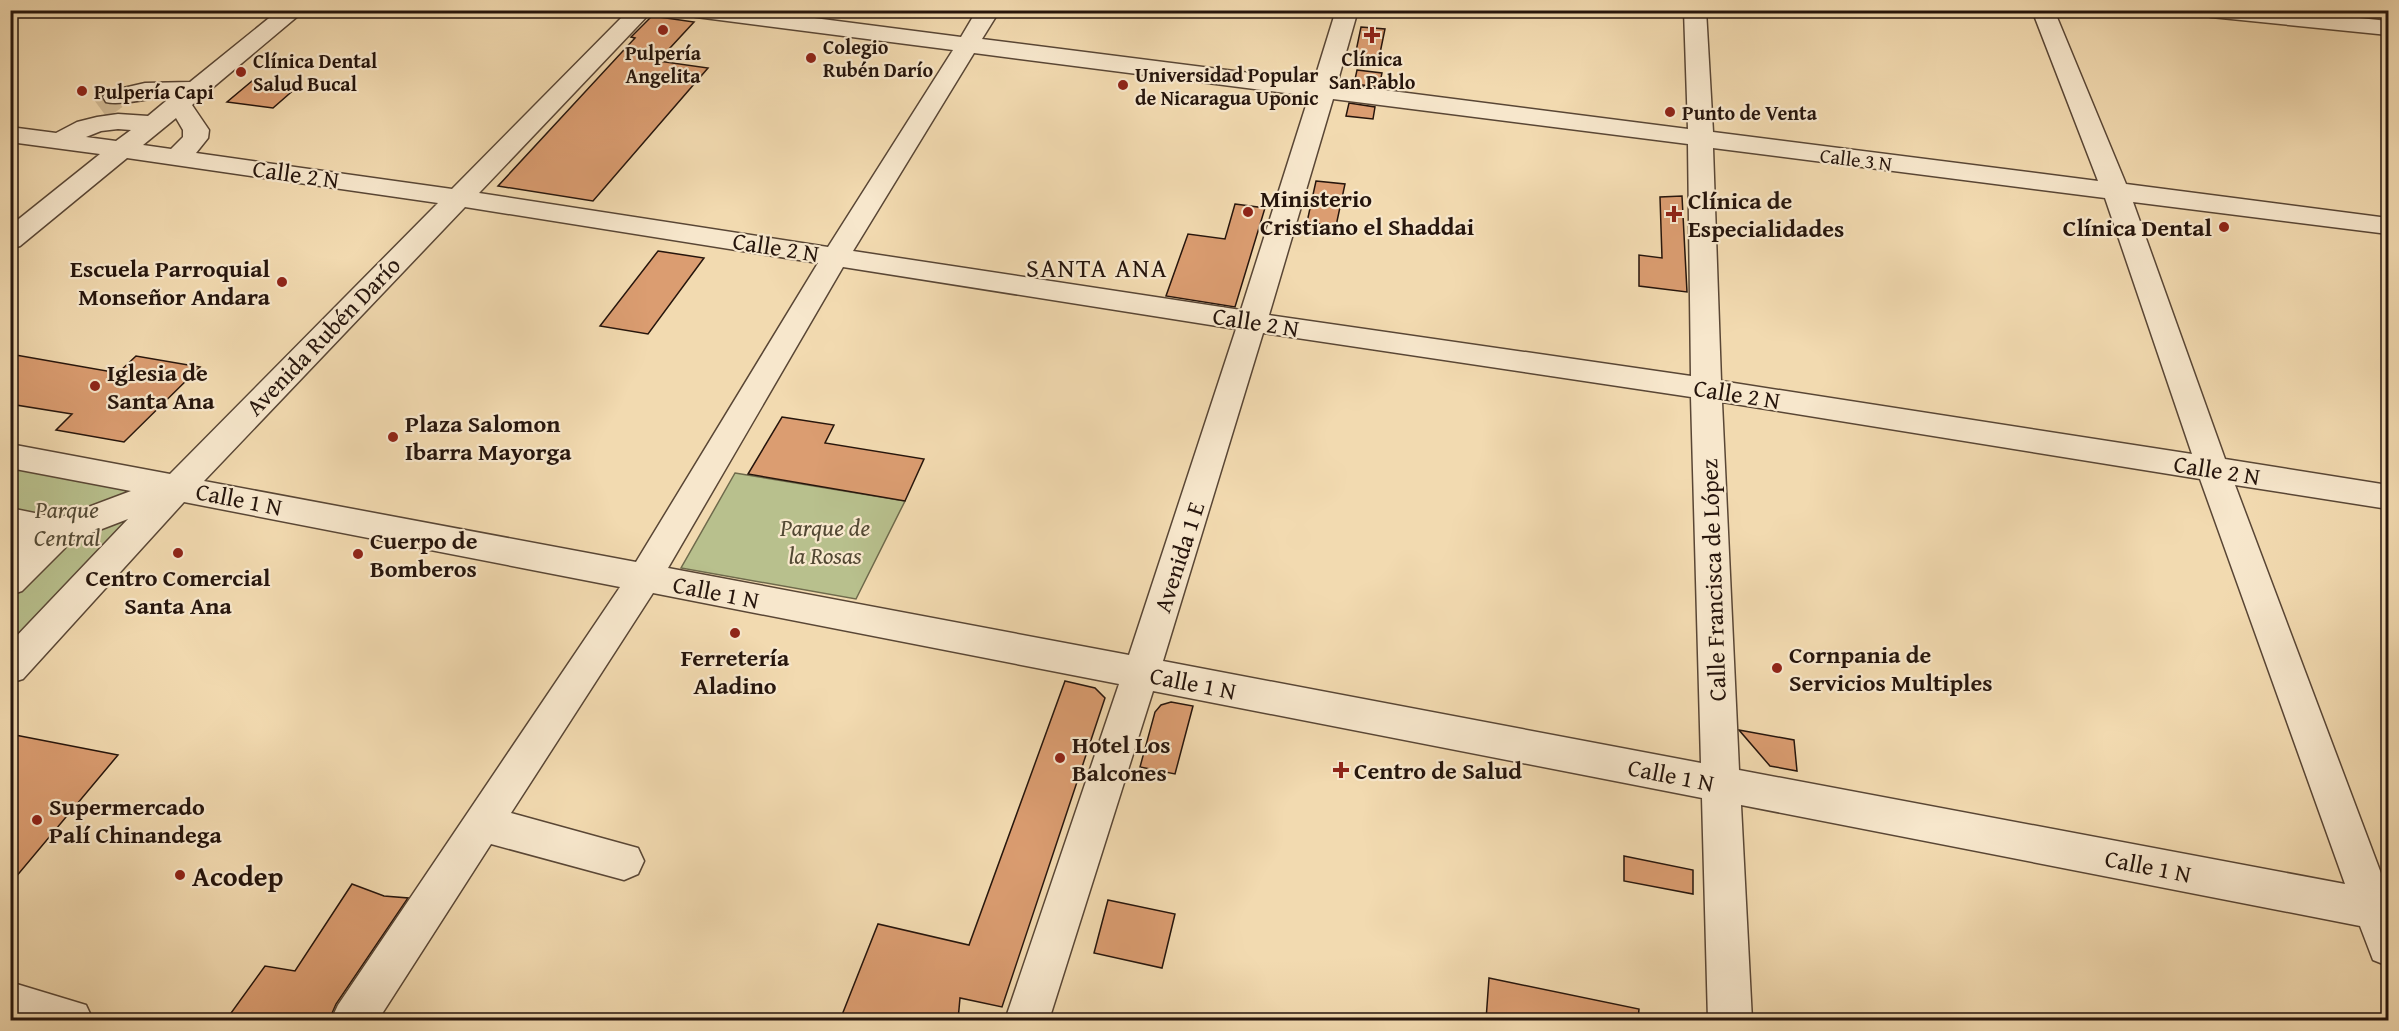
<svg xmlns="http://www.w3.org/2000/svg" width="2399" height="1031" font-family="'Gentium Book Plus',serif">
<style>
.green{fill:#b8c08d;stroke:#6f6a4c;stroke-width:1.5}
.building{fill:#db9d71;stroke:#26150c;stroke-width:1.5}
.lines{fill:none;stroke-linecap:round;stroke-linejoin:round}
.minor-tunnel{stroke:#d3bc97;stroke-width:25;stroke-dasharray:25 13;stroke-linecap:butt}
.minor-casing{stroke:#594635;stroke-width:3}
.minor{fill:#f7e7cc;fill-rule:evenodd}
.poi-dot{fill:#8f2418;stroke:#f7e7cc;stroke-width:2}
.labels{text-anchor:middle;dominant-baseline:central;stroke-width:4.5;stroke-linejoin:round;paint-order:stroke}
.far-poi-label{font-size:20px;font-weight:bold;fill:#26150c;stroke:#f7e7cc;text-anchor:start}
.far-street-label{font-size:20px;fill:#26150c;stroke:#f7e7cc}
.street-label{font-size:24px;fill:#26150c;stroke:#f7e7cc}
.poi-label{font-size:24px;font-weight:bold;fill:#26150c;stroke:#f7e7cc;text-anchor:start}
.park-label{font-size:24px;font-style:italic;fill:#524833;stroke:#f7e7cc}
.neighbourhood-label{font-size:26px;letter-spacing:1.5px;fill:#26150c;stroke:#f7e7cc}
.near-poi-label{font-size:28px;font-weight:bold;fill:#26150c;stroke:#f7e7cc;text-anchor:start}
</style>
<rect width="100%" height="100%" fill="#f2dab0"/>
<filter id="stains"><feTurbulence type="fractalNoise" baseFrequency=".00333" numOctaves="4"/><feColorMatrix values="0 0 0 0 .2 0 0 0 0 .09 0 0 0 0 .02 0 0 0 .5 -.17"/></filter>
<radialGradient id="worn" r=".72"><stop offset=".6" stop-color="#630" stop-opacity="0"/><stop offset="1" stop-color="#630" stop-opacity=".3"/></radialGradient>
<g class="green">
<polygon points="11,456 178,487 11,668"/>
<polygon points="735,473 905,501 856,599 681,568"/>
</g>
<g class="building">
<polygon points="652,16 694,22 658,61 708,68 593,201 498,186 635,38 631,37"/>
<polygon points="1361,27 1385,29 1379,58 1355,56"/>
<polygon points="1357,70 1382,73 1379,87 1354,84"/>
<polygon points="252,81 297,87 273,108 227,102"/>
<polygon points="1349,103 1375,107 1373,119 1346,116"/>
<polygon points="1316,181 1345,184 1336,226 1307,222"/>
<polygon points="1682,196 1687,292 1639,286 1639,255 1662,258 1660,197"/>
<polygon points="1235,204 1265,208 1235,307 1166,296 1188,234 1225,239"/>
<polygon points="658,251 704,258 648,334 600,326"/>
<polygon points="10,354 118,373 136,356 200,367 124,442 56,430 72,414 10,404"/>
<polygon points="782,417 834,425 825,443 924,459 905,501 748,474"/>
<polygon points="1065,681 1095,688 1105,698 1002,1007 960,998 958,1020 840,1020 878,924 969,945"/>
<polygon points="1171,702 1193,706 1175,774 1140,767 1155,712 1161,705"/>
<polygon points="1739,730 1794,740 1797,771 1770,766"/>
<polygon points="10,734 118,755 10,884"/>
<polygon points="1624,856 1693,870 1693,894 1624,881"/>
<polygon points="352,884 384,896 408,898 336,1004 329,1020 226,1020 265,966 295,971"/>
<polygon points="1108,900 1175,914 1162,968 1094,953"/>
<polygon points="1489,978 1639,1009 1638,1020 1486,1020"/>
</g>
<g class="lines">
<polyline class="minor-tunnel" points="100,108 115,97"/>
<g class="minor-casing">
<g id="minor">
<path d="M279,10H305L192,105L209,130L208,138L196,153L452,189L629,10H653L479,193L828,247L953,50L696,17L688,15L685,10H753L961,37L977,10H1000L982,39L1314,81L1336,10H1358L1337,84L1688,129L1684,10H1706L1713,132L2098,181L2032,10H2054L2126,184L2388,218V234L2133,202L2225,459L2388,485V509L2235,485L2388,892V966L2373,960L2360,926L1741,805L1752,1020H1708L1702,798L1153,691L1049,1020H1005L1119,684L653,593L511,813L638,848L644,861L638,874L624,880L491,844L378,1020H331L338,1005L620,587L184,502L23,679L10,683V643L128,519L68,542L65,548L22,591L10,595V536L14,535L10,534V508L59,518L131,491L10,468V444L170,474L438,203L127,158L20,246L10,249V226L100,154L10,142V127L56,133L77,122L97,117L118,114L148,116L172,96C154,97 120,106 106,102L103,97L106,92L145,83L190,82ZM974,53L1309,96L1241,310L853,251ZM1333,99L1688,144L1691,376L1269,315ZM176,118L183,130V137L171,149L143,145ZM118,129L131,130L116,141L86,137L101,131ZM1713,148L2105,198L2192,454L1721,381ZM465,207L818,263L636,562L204,481ZM843,267L1236,329L1129,655L668,568ZM1263,333L1691,397L1701,763L1163,661ZM1722,402L2200,479L2345,884L1739,770Z"/>
<polygon points="2200,10 2283,10 2388,21 2388,35 2211,17 2203,15"/>
<polygon points="10,982 86,1005 93,1020 10,1020"/>
</g>
</g>
<use href="#minor" class="minor"/>
</g>
<g class="poi-dot">
<circle cx="663" cy="30" r="6"/>
<path d="M1369 26h6v6h6v6h-6v6h-6v-6h-6v-6h6z"/>
<circle cx="811" cy="58" r="6"/>
<circle cx="241" cy="72" r="6"/>
<circle cx="1123" cy="85" r="6"/>
<circle cx="82" cy="91" r="6"/>
<circle cx="1670" cy="112" r="6"/>
<circle cx="1248" cy="212" r="6"/>
<path d="M1671 205h6v6h6v6h-6v6h-6v-6h-6v-6h6z"/>
<circle cx="2224" cy="227" r="6"/>
<circle cx="282" cy="282" r="6"/>
<circle cx="95" cy="386" r="6"/>
<circle cx="393" cy="437" r="6"/>
<circle cx="178" cy="553" r="6"/>
<circle cx="358" cy="554" r="6"/>
<circle cx="735" cy="633" r="6"/>
<circle cx="1777" cy="668" r="6"/>
<circle cx="1060" cy="758" r="6"/>
<path d="M1338 761h6v6h6v6h-6v6h-6v-6h-6v-6h6z"/>
<circle cx="37" cy="820" r="6"/>
<circle cx="180" cy="875" r="6"/>
</g>
<g class="labels">
<g class="far-poi-label">
<text x="823" y="46">Colegio<tspan x="823" dy="23">Rubén Darío</tspan></text>
<text x="663" y="52" text-anchor="middle">Pulpería<tspan x="663" dy="23">Angelita</tspan></text>
<text x="1372" y="58" text-anchor="middle">Clínica<tspan x="1372" dy="23">San Pablo</tspan></text>
<text x="253" y="60">Clínica Dental<tspan x="253" dy="23">Salud Bucal</tspan></text>
<text x="1135" y="74">Universidad Popular<tspan x="1135" dy="23">de Nicaragua Uponic</tspan></text>
<text x="94" y="91">Pulpería Capi</text>
<text x="1682" y="112">Punto de Venta</text>
</g>
<g class="far-street-label">
<text transform="translate(1856 159) rotate(7)">Calle 3 N</text>
</g>
<g class="street-label">
<text transform="translate(296 174) rotate(8)">Calle 2 N</text>
<text transform="translate(776 247) rotate(9)">Calle 2 N</text>
<text transform="translate(1256 322) rotate(9)">Calle 2 N</text>
<text transform="translate(323 336) rotate(-46)">Avenida Rubén Darío</text>
<text transform="translate(1737 394) rotate(9)">Calle 2 N</text>
<text transform="translate(2217 470) rotate(9)">Calle 2 N</text>
<text transform="translate(239 499) rotate(11)">Calle 1 N</text>
<text transform="translate(1179 557) rotate(-72)">Avenida 1 E</text>
<text transform="translate(1713 580) rotate(-92)">Calle Francisca de López</text>
<text transform="translate(716 592) rotate(11)">Calle 1 N</text>
<text transform="translate(1193 683) rotate(11)">Calle 1 N</text>
<text transform="translate(1671 775) rotate(11)">Calle 1 N</text>
<text transform="translate(2148 866) rotate(11)">Calle 1 N</text>
</g>
<g class="poi-label">
<text x="1260" y="198">Ministerio<tspan x="1260" dy="28">Cristiano el Shaddai</tspan></text>
<text x="1688" y="200">Clínica de<tspan x="1688" dy="28">Especialidades</tspan></text>
<text x="2212" y="227" text-anchor="end">Clínica Dental</text>
<text x="270" y="268" text-anchor="end">Escuela Parroquial<tspan x="270" dy="28">Monseñor Andara</tspan></text>
<text x="107" y="372">Iglesia de<tspan x="107" dy="28">Santa Ana</tspan></text>
<text x="405" y="423">Plaza Salomon<tspan x="405" dy="28">Ibarra Mayorga</tspan></text>
<text x="370" y="540">Cuerpo de<tspan x="370" dy="28">Bomberos</tspan></text>
<text x="178" y="577" text-anchor="middle">Centro Comercial<tspan x="178" dy="28">Santa Ana</tspan></text>
<text x="1789" y="654">Cornpania de<tspan x="1789" dy="28">Servicios Multiples</tspan></text>
<text x="735" y="657" text-anchor="middle">Ferretería<tspan x="735" dy="28">Aladino</tspan></text>
<text x="1072" y="744">Hotel Los<tspan x="1072" dy="28">Balcones</tspan></text>
<text x="1354" y="770">Centro de Salud</text>
<text x="49" y="806">Supermercado<tspan x="49" dy="28">Palí Chinandega</tspan></text>
</g>
<g class="park-label">
<text x="67" y="509">Parque<tspan x="67" dy="28">Central</tspan></text>
<text x="825" y="527">Parque de<tspan x="825" dy="28">la Rosas</tspan></text>
</g>
<g class="neighbourhood-label">
<text x="1097" y="267">SANTA ANA</text>
</g>
<g class="near-poi-label">
<text x="192" y="875">Acodep</text>
</g>
</g>
<rect width="2399" height="1031" fill="none" stroke="#f2dab0" stroke-width="36"/>
<rect x="12" y="12" width="2375" height="1007" fill="none" stroke="#26150c" stroke-width="3"/>
<rect x="18" y="18" width="2363" height="995" fill="none" stroke="#26150c" stroke-width="1.5"/>
<rect width="100%" height="100%" filter="url(#stains)"/>
<rect width="100%" height="100%" fill="url(#worn)"/>
</svg>
